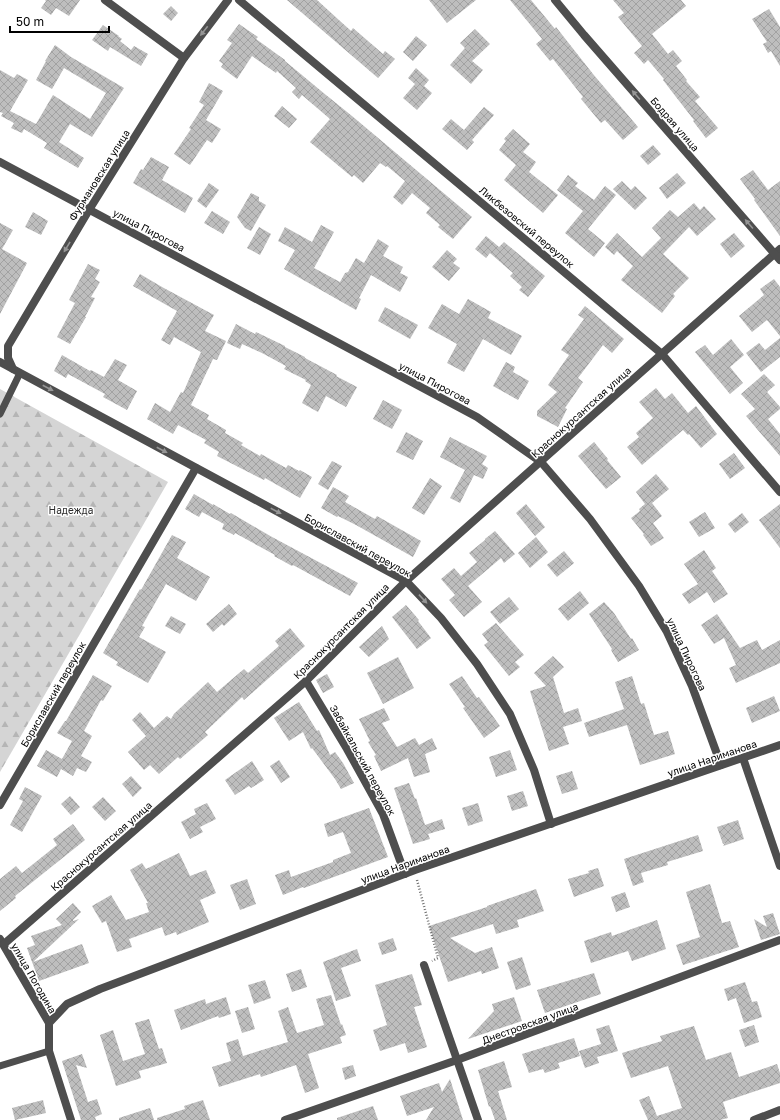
<svg xmlns="http://www.w3.org/2000/svg" width="780" height="1120" font-family="'Golos Text',sans-serif">
<style>
.forest{fill:url(#forest-firs)}
.building{fill:url(#building-cross-hatch)}
.lines{fill:none;stroke-linecap:round;stroke-linejoin:round}
.path{stroke:#707070;stroke-width:2.5;stroke-dasharray:1 2;stroke-linecap:butt}
.service{stroke:#4e4e4e;stroke-width:7}
.minor{stroke:#4e4e4e;stroke-width:8}
.tertiary{stroke:#4e4e4e;stroke-width:8}
.oneway{fill:#959595}
.labels{text-anchor:middle;dominant-baseline:central;stroke-width:3;stroke-linejoin:round;paint-order:stroke}
.street-label{font-size:10px;fill:#000;stroke:#fff}
.park-label{font-size:10px;fill:#2c2c2c;stroke:#fff}
</style>
<defs>
<pattern id="forest-firs" width="22" height="20" patternUnits="userSpaceOnUse"><rect width="22" height="20" fill="#d5d5d5"/><path d="M5 1l3.5 6h-7zM16 11l3.5 6h-7z" fill="#b5b5b5"/></pattern>
<pattern id="building-cross-hatch" width="8" height="8" patternUnits="userSpaceOnUse"><rect width="8" height="8" fill="#bebebe"/><path d="M0 0l8 8M0 8l8-8" fill="none" stroke="#a2a2a2"/></pattern>
</defs>
<rect width="100%" height="100%" fill="#fff"/>
<polygon class="forest" points="0,389 168,482 0,772"/>
<g class="building">
<polygon points="45,0 80,0 69,16 56,8 51,15 41,8 46,1"/>
<polygon points="287,0 317,0 351,31 353,28 383,54 385,51 395,59 378,78"/>
<polygon points="429,0 476,0 447,23"/>
<polygon points="510,0 531,0 555,29 556,27 593,74 638,127 623,140 605,120 601,123 581,99 583,97 553,59 550,61 536,44 542,39"/>
<polygon points="613,0 681,0 686,6 652,34 668,54 673,50 682,61 676,66 687,80 686,81 700,97 695,101 718,128 706,138 693,121 694,120 676,97 663,80 664,79 648,60 644,64 634,53 642,46 618,17 624,13"/>
<polygon points="171,6 178,13 171,21 163,14"/>
<polygon points="769,9 780,27 780,66 771,51 768,53 763,44 767,42 752,19"/>
<polygon points="239,24 258,37 256,39 285,60 285,61 326,95 352,116 472,217 453,239 438,227 440,225 426,213 430,208 412,193 402,205 393,197 405,181 387,166 386,167 380,163 363,183 354,175 352,177 310,142 330,119 302,95 299,99 292,92 296,88 277,71 276,73 252,56 237,79 221,67 223,64 219,61 232,43 227,40"/>
<polygon points="103,25 119,36 118,36 122,39 120,41 131,50 134,46 148,54 141,66 110,47 108,51 92,40"/>
<polygon points="475,29 490,44 472,61 483,70 471,84 450,65 465,48 460,43"/>
<polygon points="416,36 427,45 413,61 403,52"/>
<polygon points="55,45 71,57 124,88 92,137 70,124 59,142 84,158 78,168 44,148 47,143 24,129 22,133 11,128 14,123 1,116 3,113 0,112 0,70 14,78 17,74 28,80 10,111 36,124 53,95 90,119 106,93 64,68 52,89 36,80 46,61 45,61"/>
<polygon points="416,68 429,80 424,86 432,93 417,110 403,98 415,84 408,78"/>
<polygon points="209,83 223,91 206,120 221,129 212,143 207,140 190,165 174,154 191,129 189,128 204,105 199,102"/>
<polygon points="282,106 297,119 289,128 274,116"/>
<polygon points="484,107 494,115 472,140 474,142 467,150 442,129 451,119 464,130"/>
<polygon points="513,129 530,144 523,152 536,162 529,172 558,195 543,213 504,180 516,165 499,150 506,141 504,139"/>
<polygon points="653,145 661,154 648,165 640,156"/>
<polygon points="151,157 169,167 162,180 193,198 185,213 133,183 141,169 143,170"/>
<polygon points="753,170 768,190 780,181 780,236 754,200 755,199 740,179"/>
<polygon points="677,173 686,183 667,199 659,188"/>
<polygon points="568,175 578,183 575,186 594,200 605,186 616,195 588,229 605,243 594,257 565,233 583,211 557,190"/>
<polygon points="622,181 631,190 635,186 647,198 635,210 613,189"/>
<polygon points="209,183 219,190 206,208 197,201"/>
<polygon points="251,193 259,197 259,201 266,205 251,231 245,228 237,217"/>
<polygon points="694,203 700,210 704,206 716,219 697,236 689,227 663,254 689,278 673,294 675,296 662,313 621,280 633,266 617,251 614,255 605,247 617,233 642,257 661,238 652,228 670,210 678,217"/>
<polygon points="212,211 230,222 223,234 204,223"/>
<polygon points="33,212 48,221 41,235 25,227"/>
<polygon points="0,223 13,230 2,249 27,263 0,314"/>
<polygon points="321,225 334,232 314,268 340,282 345,273 348,272 356,258 364,263 378,239 389,246 383,256 403,267 400,273 408,277 400,292 371,275 359,298 361,299 356,310 284,269 295,250 278,241 285,227 312,242"/>
<polygon points="259,227 271,234 260,255 247,248"/>
<polygon points="734,233 745,246 731,258 720,244"/>
<polygon points="486,236 499,247 504,242 545,276 528,297 519,290 522,287 510,276 513,273 490,253 486,258 475,249"/>
<polygon points="447,250 457,259 453,263 460,268 449,281 432,267"/>
<polygon points="88,264 100,270 95,279 100,282 91,297 95,298 85,317 86,317 70,344 57,337 75,303 69,300"/>
<polygon points="140,274 162,287 214,315 205,331 226,341 217,360 213,359 191,405 209,415 207,419 226,430 225,433 243,443 241,445 260,456 261,454 286,468 288,465 299,471 300,470 312,477 300,498 265,478 264,480 217,456 219,452 204,443 206,440 178,425 173,434 147,419 155,403 170,412 181,392 183,393 201,352 174,337 170,345 161,340 177,311 133,286"/>
<polygon points="774,279 780,287 780,336 767,320 752,332 739,316 764,295 760,289"/>
<polygon points="468,299 491,312 488,318 522,336 511,355 483,339 464,372 447,363 457,344 428,328 442,304 459,314"/>
<polygon points="585,306 624,339 612,353 603,345 578,378 583,382 565,408 567,409 558,427 537,416 537,411 557,392 548,385 569,355 561,350 584,319 578,315"/>
<polygon points="385,307 418,325 410,339 378,321"/>
<polygon points="236,324 255,334 256,332 285,346 285,347 305,357 305,358 337,375 336,376 357,387 346,407 326,396 318,412 302,403 311,385 305,381 306,380 284,369 286,366 262,353 242,344 240,349 227,343"/>
<polygon points="780,338 780,357 761,372 746,353 759,343 765,350"/>
<polygon points="731,339 744,355 730,367 743,383 730,394 695,352 705,345 713,355"/>
<polygon points="62,355 90,371 91,370 104,377 115,359 127,365 118,380 137,391 127,410 103,397 105,394 68,374 66,378 54,371"/>
<polygon points="506,362 515,367 513,372 529,381 518,400 493,386"/>
<polygon points="764,374 775,385 767,392 780,407 780,409 768,419 780,434 780,456 746,416 755,409 741,394"/>
<polygon points="656,388 665,399 672,393 688,413 696,406 717,434 701,448 689,434 688,435 683,430 642,465 627,447 639,437 636,433 653,418 639,402"/>
<polygon points="383,400 402,410 392,429 373,419"/>
<polygon points="406,432 423,441 413,460 396,452"/>
<polygon points="450,437 487,456 482,464 488,468 483,479 474,475 460,503 450,498 465,470 440,457"/>
<polygon points="594,442 608,459 607,460 621,477 606,489 578,456"/>
<polygon points="734,453 745,468 730,479 719,464"/>
<polygon points="332,461 342,466 328,490 318,484"/>
<polygon points="656,474 669,489 652,503 662,516 653,523 664,538 651,546 643,535 644,534 631,518 640,511 639,509 645,504 636,492"/>
<polygon points="430,478 442,486 424,515 412,508"/>
<polygon points="333,487 349,496 345,502 375,519 377,516 421,541 413,557 356,525 338,516 337,517 321,508"/>
<polygon points="194,494 213,505 213,504 230,514 231,513 272,537 358,583 350,596 293,565 292,566 274,556 275,555 235,533 234,535 222,529 224,524 202,512 199,517 185,509"/>
<polygon points="526,504 545,527 535,536 516,513"/>
<polygon points="780,504 780,548 759,520"/>
<polygon points="705,512 715,528 699,537 689,522"/>
<polygon points="742,513 749,522 735,533 728,524"/>
<polygon points="495,531 515,554 504,563 501,558 468,586 482,602 464,617 449,600 455,595 441,579 454,568 461,576 477,562 469,553 485,540 485,539"/>
<polygon points="172,535 186,542 177,558 210,577 196,601 166,584 142,626 145,627 139,637 166,652 148,683 116,665 118,662 103,653 140,589 141,590"/>
<polygon points="536,537 548,552 530,568 518,553"/>
<polygon points="704,550 716,568 712,571 728,594 714,603 707,592 689,604 682,594 698,584 684,564"/>
<polygon points="564,551 574,563 557,577 547,565"/>
<polygon points="580,591 589,603 568,621 558,609"/>
<polygon points="509,597 519,609 500,624 490,612"/>
<polygon points="604,602 614,613 631,639 632,638 639,650 618,662 611,650 612,649 589,614"/>
<polygon points="229,604 237,614 224,626 222,624 213,632 206,624"/>
<polygon points="406,605 419,620 418,621 431,638 417,649 392,617"/>
<polygon points="717,614 740,648 757,640 762,650 780,640 780,663 736,683 729,668 736,665 724,638 714,644 701,625"/>
<polygon points="171,616 186,624 180,634 165,626"/>
<polygon points="496,623 524,655 515,662 520,667 509,676 484,645 488,642 482,634"/>
<polygon points="382,626 389,639 369,657 359,647"/>
<polygon points="290,628 305,646 244,700 242,697 205,732 208,735 180,759 178,757 159,774 150,765 144,770 128,752 146,736 132,720 140,712 154,728 167,716 171,719 174,714 208,682 217,692 244,669 248,673 279,646 275,641"/>
<polygon points="553,656 564,667 553,677 564,713 578,708 582,721 563,727 569,744 549,751 530,691 546,686 534,673"/>
<polygon points="398,657 414,688 383,704 367,673"/>
<polygon points="327,674 334,687 323,693 316,680"/>
<polygon points="93,675 112,686 103,701 101,700 84,731 92,736 81,756 92,762 86,772 77,768 73,776 61,769 57,777 37,766 46,750 62,759 72,741 57,733 65,721 66,721"/>
<polygon points="462,676 477,698 479,697 500,726 484,738 463,708 465,707 449,684"/>
<polygon points="632,676 641,704 644,703 654,735 668,731 675,754 640,765 627,725 589,737 584,723 624,709 615,682"/>
<polygon points="774,696 780,711 752,723 746,708"/>
<polygon points="299,702 317,731 319,730 330,755 335,752 343,763 354,783 341,789 335,779 312,748 311,749 303,732 289,741 274,718"/>
<polygon points="384,708 390,720 382,723 397,747 415,738 419,745 432,738 437,749 425,754 430,772 414,777 408,758 381,771 374,756 376,755 368,742 370,741 359,719"/>
<polygon points="510,750 517,770 496,777 489,757"/>
<polygon points="279,760 290,777 281,783 270,766"/>
<polygon points="252,761 264,780 251,788 249,786 235,795 225,780"/>
<polygon points="572,771 578,789 562,794 556,776"/>
<polygon points="131,776 142,788 133,797 122,784"/>
<polygon points="409,783 415,799 416,798 425,825 442,819 445,829 428,834 430,839 413,844 394,788"/>
<polygon points="25,787 42,796 22,832 10,825 23,801 19,799"/>
<polygon points="523,791 528,806 512,811 507,796"/>
<polygon points="70,796 80,807 71,815 61,804"/>
<polygon points="103,797 116,811 105,821 92,807"/>
<polygon points="207,803 216,819 200,827 203,832 190,839 181,822 196,814 194,809"/>
<polygon points="478,803 483,821 468,826 462,808"/>
<polygon points="369,808 388,857 304,888 303,887 283,895 275,875 289,870 291,877 333,862 333,860 351,853 343,832 328,837 324,824"/>
<polygon points="738,820 744,839 723,846 725,843 723,844 717,827"/>
<polygon points="73,824 85,840 15,896 16,898 0,911 0,879 16,866 22,873 57,845 53,839"/>
<polygon points="698,835 703,851 667,862 668,865 641,873 644,882 633,886 624,859"/>
<polygon points="179,853 190,876 206,870 216,893 200,900 209,922 177,935 176,932 165,936 162,927 129,939 132,947 117,952 106,921 102,923 92,906 111,895 126,920 149,912 146,903 148,903 130,870 142,863 146,869"/>
<polygon points="598,868 604,886 574,897 568,879 589,873 588,871"/>
<polygon points="247,879 256,904 240,910 230,885"/>
<polygon points="710,884 722,923 730,921 739,947 683,965 676,945 700,937 686,892"/>
<polygon points="536,889 544,911 517,920 519,927 496,934 493,924 450,938 475,953 492,947 499,968 482,974 481,971 448,982 429,926 487,907 487,906"/>
<polygon points="625,892 630,907 616,912 611,897"/>
<polygon points="73,903 81,912 73,920 73,921 79,919 33,962 82,944 89,963 39,981 27,948 35,945 31,936 62,925 56,919"/>
<polygon points="773,913 780,934 761,940 754,919 767,927 763,916"/>
<polygon points="657,920 666,949 632,961 628,951 591,963 584,941 611,932 612,936"/>
<polygon points="393,938 397,950 382,955 378,943"/>
<polygon points="357,949 361,961 341,968 351,996 336,1001 323,962"/>
<polygon points="522,957 531,985 516,990 507,962"/>
<polygon points="301,969 307,987 292,992 286,974"/>
<polygon points="594,973 601,994 545,1013 537,990"/>
<polygon points="412,974 422,1005 414,1007 427,1047 408,1053 405,1043 380,1051 373,1030 387,1025 375,985"/>
<polygon points="265,980 271,998 254,1004 248,985"/>
<polygon points="745,982 752,1002 757,1001 762,1017 744,1023 736,998 728,1001 724,989"/>
<polygon points="331,995 341,1025 342,1024 346,1035 340,1037 342,1043 308,1054 319,1088 305,1093 296,1065 261,1077 260,1074 219,1087 212,1067 231,1061 226,1043 238,1039 243,1056 288,1042 278,1011 288,1007 297,1033 324,1025 316,999"/>
<polygon points="226,997 231,1014 219,1018 218,1016 181,1030 174,1010 205,999 206,1004"/>
<polygon points="514,997 522,1021 468,1039 494,1011 492,1004"/>
<polygon points="248,1007 255,1029 242,1033 235,1011"/>
<polygon points="149,1019 159,1049 162,1048 167,1063 139,1071 141,1078 116,1086 100,1035 113,1030 123,1061 145,1054 135,1023"/>
<polygon points="609,1025 618,1051 597,1057 599,1063 585,1068 579,1051 601,1044 596,1029"/>
<polygon points="754,1025 759,1042 745,1047 739,1030"/>
<polygon points="694,1026 706,1060 731,1052 739,1077 777,1064 780,1073 780,1083 723,1102 728,1118 720,1120 648,1120 639,1100 649,1096 657,1116 682,1108 668,1066 631,1078 622,1053 662,1041 660,1036"/>
<polygon points="574,1038 580,1056 558,1063 560,1068 545,1073 543,1069 529,1073 522,1054"/>
<polygon points="82,1054 87,1068 76,1065 88,1102 97,1099 102,1114 95,1117 96,1120 81,1120 62,1061"/>
<polygon points="504,1061 512,1087 498,1091 507,1120 495,1120 490,1106 489,1107 478,1070"/>
<polygon points="353,1065 356,1076 345,1080 342,1068"/>
<polygon points="450,1079 463,1120 426,1120 434,1107 407,1116 400,1096 439,1083 442,1092"/>
<polygon points="43,1100 46,1113 15,1120 12,1108"/>
<polygon points="203,1100 210,1120 157,1120 157,1118 185,1109 184,1106"/>
<polygon points="373,1106 378,1120 337,1120 337,1118"/>
<polygon points="150,1108 154,1120 119,1120 119,1118"/>
</g>
<g class="lines">
<polyline class="path" points="417,880 438,958 432,961"/>
<g class="service">
<polyline points="0,414 20,373"/>
<polyline points="0,1066 49,1051"/>
</g>
<g class="minor">
<polyline points="105,0 184,58"/>
<polyline points="239,0 662,354 780,492"/>
<polyline points="0,162 477,417 541,462 590,519 639,586 667,632 692,686 721,765"/>
<polyline points="0,362 13,369"/>
<polyline points="306,681 347,749 383,814 405,874"/>
<polyline points="743,758 780,866"/>
<polyline points="0,805 196,468"/>
<polyline points="0,939 49,1023"/>
<polyline points="4,944 306,681 406,581 780,249"/>
<polyline points="424,965 478,1120"/>
<polyline points="285,1120 457,1060 780,940"/>
<polyline points="754,1120 780,1110"/>
</g>
<g class="tertiary">
<polyline points="228,0 184,58 89,210 8,346 8,358 13,369 406,581 441,618 477,664 510,714 534,770 551,824"/>
<polyline points="555,0 584,35 780,260"/>
<polyline points="71,1120 49,1051 49,1023 67,1004 100,989 415,870 780,745"/>
</g>
</g>
<defs><path id="oneway-solid" d="M-6-.8H1V-3.2L6.5 0L1 3.2V.8H-6Z"/></defs>
<g class="oneway">
<use href="#oneway-solid" transform="translate(204 31) rotate(128)"/>
<use href="#oneway-solid" transform="translate(636 95) rotate(-131)"/>
<use href="#oneway-solid" transform="translate(749 224) rotate(-131)"/>
<use href="#oneway-solid" transform="translate(67 247) rotate(121)"/>
<use href="#oneway-solid" transform="translate(48 388) rotate(28)"/>
<use href="#oneway-solid" transform="translate(162 450) rotate(28)"/>
<use href="#oneway-solid" transform="translate(276 511) rotate(28)"/>
<use href="#oneway-solid" transform="translate(423 599) rotate(47)"/>
</g>
<g class="labels">
<g class="street-label">
<text transform="translate(675 124) rotate(49)">Бодрая улица</text>
<text transform="translate(99 175) rotate(-58)">Фурмановская улица</text>
<text transform="translate(527 227) rotate(40)">Ликбезовский переулок</text>
<text transform="translate(149 230) rotate(28)">улица Пирогова</text>
<text transform="translate(435 383) rotate(28)">улица Пирогова</text>
<text transform="translate(581 412) rotate(-42)">Краснокурсантская улица</text>
<text transform="translate(358 545) rotate(29)">Бориславский переулок</text>
<text transform="translate(341 631) rotate(-45)">Краснокурсантская улица</text>
<text transform="translate(687 654) rotate(65)">улица Пирогова</text>
<text transform="translate(53 694) rotate(-60)">Бориславский переулок</text>
<text transform="translate(712 758) rotate(-19)">улица Нариманова</text>
<text transform="translate(363 760) rotate(61)">Забайкальский переулок</text>
<text transform="translate(101 846) rotate(-41)">Краснокурсантская улица</text>
<text transform="translate(405 864) rotate(-20)">улица Нариманова</text>
<text transform="translate(34 978) rotate(60)">улица Погодина</text>
<text transform="translate(530 1023) rotate(-20)">Днестровская улица</text>
</g>
<g class="park-label">
<text x="71" y="510">Надежда</text>
</g>
</g>
<path d="M10 26v6h99v-6" fill="none" stroke="#000000" stroke-width="2"/>
<text x="16" y="26" font-size="12" fill="#000000" stroke="#ffffff" stroke-width="3" paint-order="stroke">50 m</text>
</svg>
